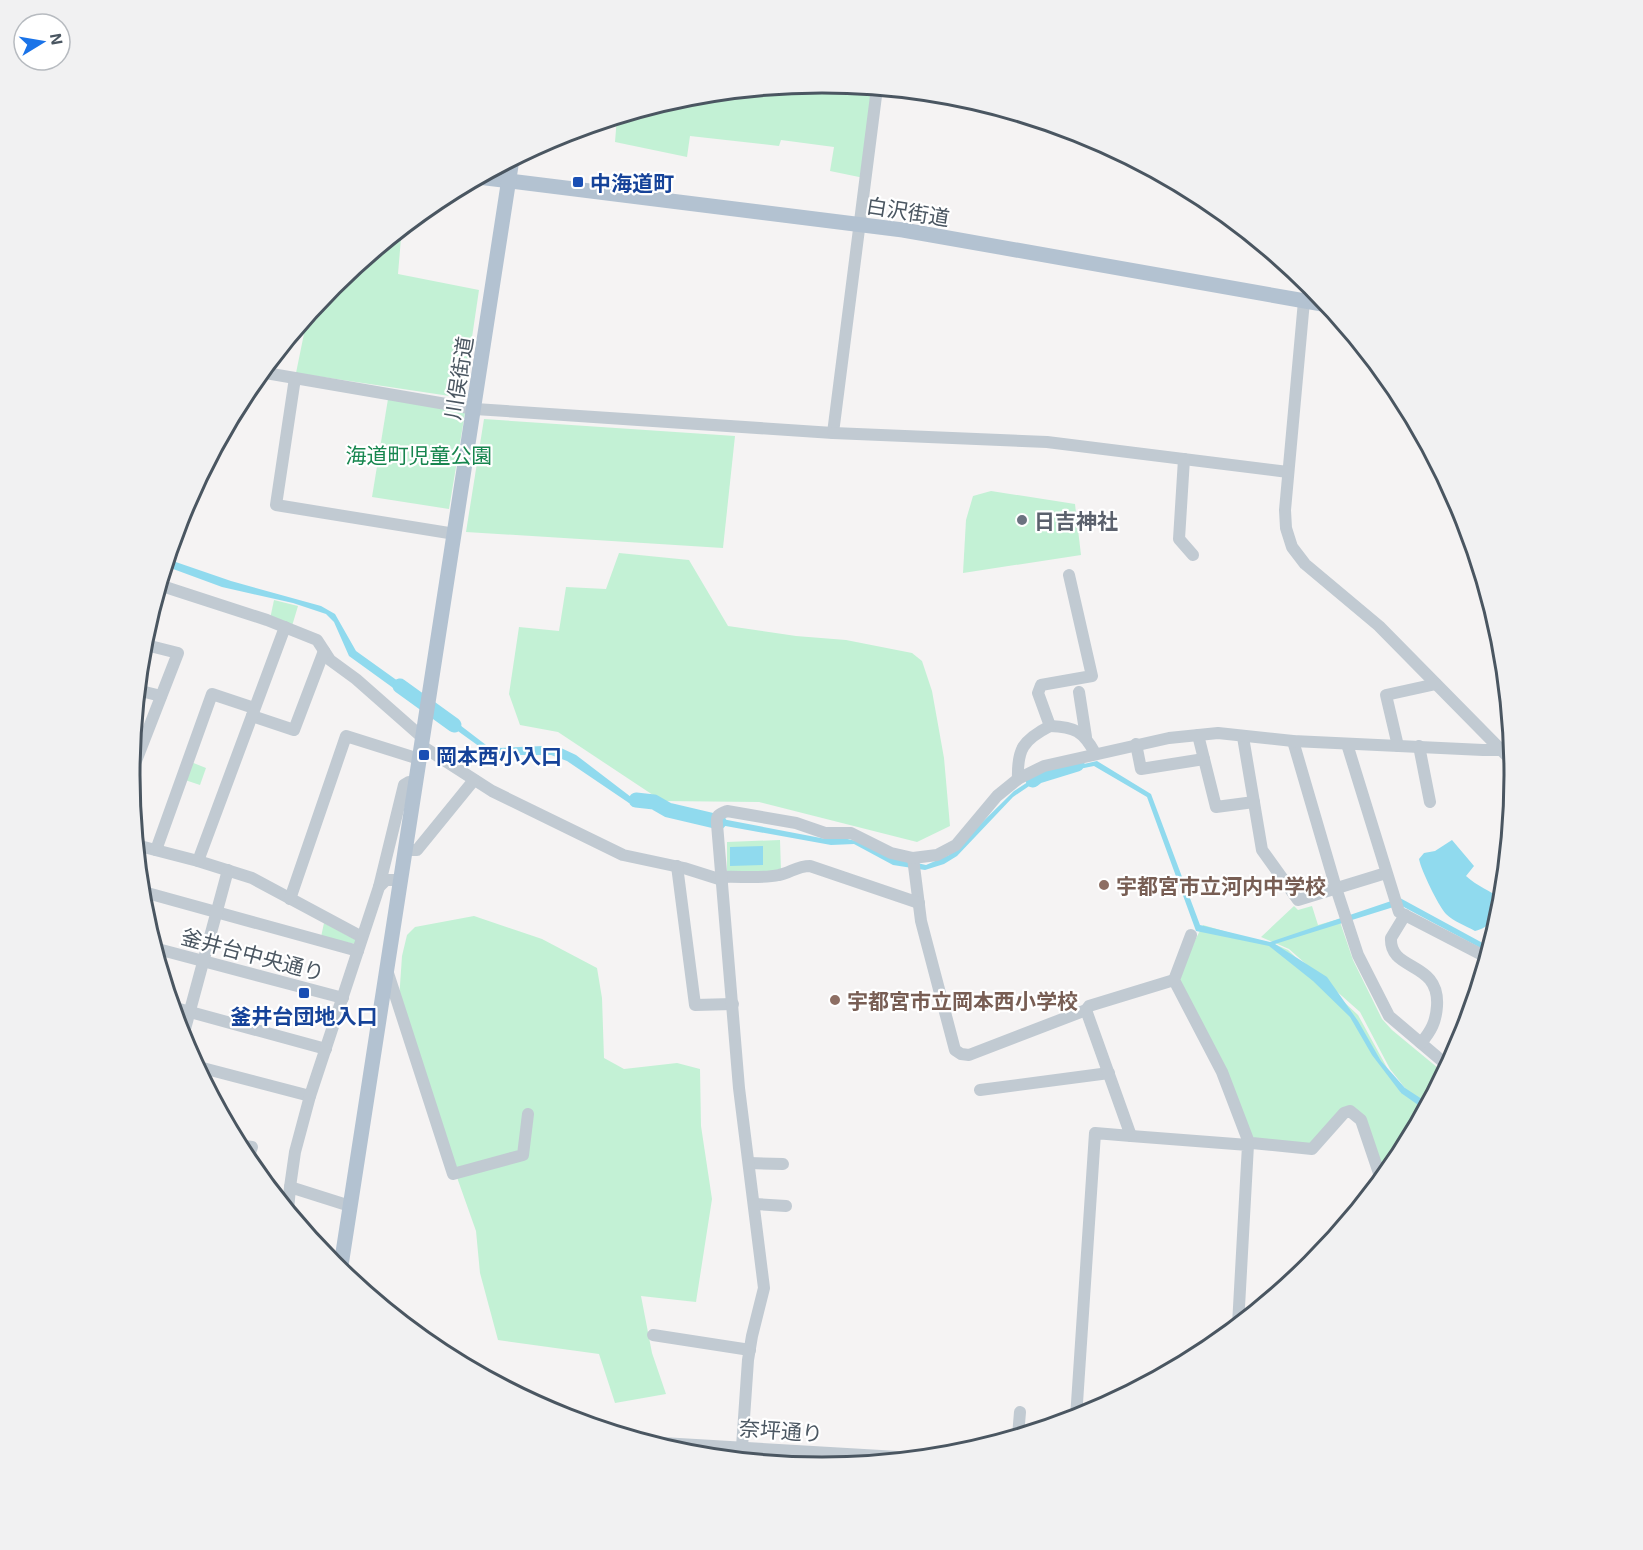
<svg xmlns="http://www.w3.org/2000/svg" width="1643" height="1550" font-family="'Exo 2','Noto Sans JP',sans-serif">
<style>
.green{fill:#c3f1d5}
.water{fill:#90daee}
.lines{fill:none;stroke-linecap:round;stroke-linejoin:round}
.river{stroke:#90daee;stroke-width:15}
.minor{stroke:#c1cad2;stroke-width:12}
.major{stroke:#b3c2d1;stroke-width:15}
.transit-dot{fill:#1a4fb4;stroke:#fff;stroke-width:2}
.worship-dot{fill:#6b7280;stroke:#fff;stroke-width:2}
.education-dot{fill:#8d6e63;stroke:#fff;stroke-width:2}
.labels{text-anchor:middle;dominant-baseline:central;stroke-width:4.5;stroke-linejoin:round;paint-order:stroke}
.transit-label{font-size:21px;font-weight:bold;fill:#164399;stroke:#fff;text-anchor:start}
.street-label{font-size:21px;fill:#4a5661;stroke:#fff}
.park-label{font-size:21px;fill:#17864f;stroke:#fff}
.worship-label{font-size:21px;font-weight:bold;fill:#5b616d;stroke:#fff;text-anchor:start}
.education-label{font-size:21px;font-weight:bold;fill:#785e54;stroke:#fff;text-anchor:start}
.rim{fill:none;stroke:#4a5661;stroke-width:3}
</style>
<rect width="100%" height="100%" fill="#f5f3f3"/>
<g class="green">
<polygon points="822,83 872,87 864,178 830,171 834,147 781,140 779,146 690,136 687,157 615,142 617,117 687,96"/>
<polygon points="392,236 401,238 398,274 479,290 463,398 296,373 308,314 332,285 352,269 361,270 363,260"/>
<polygon points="388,399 465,413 449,509 372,497"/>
<polygon points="484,419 735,436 723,548 466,532"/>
<polygon points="991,491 1075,504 1081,555 963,573 966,520 973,496"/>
<polygon points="619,553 689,560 728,626 796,636 846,640 912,653 922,661 932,691 944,758 950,826 917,842 759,802 662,801 558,732 520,725 509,694 519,627 559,631 566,587 606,589"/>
<polygon points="274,600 298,606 292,626 270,619"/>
<polygon points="191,762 206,768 200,785 185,780"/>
<polygon points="780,840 781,871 727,872 727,842"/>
<polygon points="1294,906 1298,910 1312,906 1318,925 1339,919 1353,960 1382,1019 1392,1030 1444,1073 1393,1166 1379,1169 1350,1111 1312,1149 1252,1143 1174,980 1203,925 1241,936 1272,943 1288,950 1358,1015 1401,1093 1405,1088 1390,1069 1360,1012 1289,949 1261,937"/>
<polygon points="474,916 542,939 597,968 602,998 604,1058 624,1069 677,1063 700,1069 701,1126 712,1199 696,1302 641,1296 652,1353 666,1394 615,1403 599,1354 498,1340 480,1273 476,1231 431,1104 399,1000 402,956 407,935 415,927"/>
<polygon points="324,923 356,940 355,944 321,937"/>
</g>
<g class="water">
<polygon points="167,559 231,581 321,606 335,614 356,651 416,694 414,703 349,656 334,622 326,614 293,603 222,587 165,566"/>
<polygon points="439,709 486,745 498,748 543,746 561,748 576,755 631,797 656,801 654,808 629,803 567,761 551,755 503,755 487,752 437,716"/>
<polygon points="1097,761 1151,794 1200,925 1270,942 1400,898 1490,947 1488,952 1400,905 1275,944 1327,977 1358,1021 1381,1061 1405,1088 1428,1103 1424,1109 1401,1093 1372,1055 1350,1017 1313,981 1269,946 1196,931 1147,797 1094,766 1044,776 1013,797 957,856 944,864 925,870 893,865 854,844 831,845 698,821 701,815 826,839 843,838 861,842 908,861 926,865 949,855 1014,791 1040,774"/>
<path d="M1452,840L1474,866L1466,876C1477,886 1490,891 1502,899C1500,913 1490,928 1475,931C1466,926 1453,921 1446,914C1438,905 1421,870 1419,859L1424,853L1435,851Z"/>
<polygon points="763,846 763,865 730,866 730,847"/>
</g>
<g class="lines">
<g class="river">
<polyline points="400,686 454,725"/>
<polyline points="1033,780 1038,776 1077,764"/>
<polyline points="636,800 654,802 668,810 719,822"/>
</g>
<g class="minor">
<polyline points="1304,301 1285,510 1286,528 1292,547 1305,564 1379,626 1513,762"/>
<polyline points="1313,303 1315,290"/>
<polyline points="260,372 475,409 833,433 877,88"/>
<polyline points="295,378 276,505 455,534"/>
<polyline points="833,433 1047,442 1288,472"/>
<polyline points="1184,459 1179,539 1193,555"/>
<polyline points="159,585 267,620 317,640 330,660 356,679 423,738"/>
<polyline points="137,690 161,696"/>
<polyline points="1079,692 1086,737"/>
<polyline points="252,716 294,730 324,651"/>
<path d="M1050,726C1075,727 1083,731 1095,753"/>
<polyline points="1198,735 1216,807 1254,802"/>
<polyline points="1243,737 1262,850 1298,900 1386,873"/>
<polyline points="1293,741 1336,888 1358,955 1389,1016 1448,1066"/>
<polyline points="1136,744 1141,769 1204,759"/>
<polyline points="1347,744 1399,912 1486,957"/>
<polyline points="422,746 492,791 623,855 684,868 722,880"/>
<polyline points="1398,746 1386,695 1436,684"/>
<polyline points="1419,746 1430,802"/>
<polyline points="129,779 178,653 142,644"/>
<path d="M1018,779C1017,749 1023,740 1050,726L1038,693L1041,685L1092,676L1069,575"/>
<polyline points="136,845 198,861 252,878 362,937"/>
<polyline points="156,850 212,694 254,708"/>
<polyline points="405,850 417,850 474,780"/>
<polyline points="913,858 921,921 955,1050 961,1054 969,1055 1086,1010 1089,1006 1174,980"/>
<polyline points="198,861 285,627"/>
<polyline points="677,866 695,1005 733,1004"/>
<path d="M722,877C740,876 760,879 779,875C790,873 797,866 810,866L919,903"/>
<polyline points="379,887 404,785 409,782 416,782"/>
<polyline points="140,891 358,951"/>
<polyline points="290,899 346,736 419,759"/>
<path d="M1405,915L1391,938C1389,972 1440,960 1437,1006C1436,1022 1431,1031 1421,1043"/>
<polyline points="1191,935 1174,980 1222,1072 1248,1140 1248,1145 1252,1143 1312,1149 1344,1113 1350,1111 1361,1120 1381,1179"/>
<polyline points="154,948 343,998"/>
<polyline points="387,970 453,1174 523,1155 528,1114"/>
<polyline points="172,1007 326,1049"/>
<polyline points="182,1040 228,870"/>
<polyline points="195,1066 310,1096"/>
<polyline points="980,1090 1109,1073"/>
<polyline points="1131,1136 1248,1145 1238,1325"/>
<polyline points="238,1145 252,1147 247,1161"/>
<polyline points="749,1163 783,1164"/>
<polyline points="1379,1169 1393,1166"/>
<polyline points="290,1187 295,1152 310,1096 379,887 386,880 400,880"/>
<polyline points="755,1204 786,1206"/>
<polyline points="288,1211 290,1187 350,1206"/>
<polyline points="653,1335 750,1350"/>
<polyline points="1076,1418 1095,1133 1131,1136 1086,1010"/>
<polyline points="1018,1436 1020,1412"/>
<polyline points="645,1442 915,1458"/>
<path d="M742,1447L748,1360L752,1336L764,1288L739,1088L717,824C716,815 719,814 727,811L796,823L825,833H851L891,853L913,858L937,855L956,845L997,796L1018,779L1044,766L1169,738L1218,733L1293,741L1483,750H1501L1511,743"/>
</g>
<g class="major">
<polyline points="478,177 903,230 1328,305"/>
<polyline points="340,1272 512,159"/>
</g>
</g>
<g class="transit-dot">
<rect x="572" y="176" width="12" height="12" rx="3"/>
<rect x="418" y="749" width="12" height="12" rx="3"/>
<rect x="298" y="987" width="12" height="12" rx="3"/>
</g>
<circle class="worship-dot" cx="1022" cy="520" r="6"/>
<g class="education-dot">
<circle cx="1104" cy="885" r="6"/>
<circle cx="835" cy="1000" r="6"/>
</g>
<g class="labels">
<g class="transit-label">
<text x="590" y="182">中海道町</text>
<text x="436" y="755">岡本西小入口</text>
<text x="304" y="1015" text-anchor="middle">釜井台団地入口</text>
</g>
<g class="street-label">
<text transform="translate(908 211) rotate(9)">白沢街道</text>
<text transform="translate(458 378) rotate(-81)">川俣街道</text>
<text transform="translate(253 954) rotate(15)">釜井台中央通り</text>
<text transform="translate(781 1430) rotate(4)">奈坪通り</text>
</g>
<g class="park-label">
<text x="419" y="454">海道町児童公園</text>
</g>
<g class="worship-label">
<text x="1034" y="520">日吉神社</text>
</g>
<g class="education-label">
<text x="1116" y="885">宇都宮市立河内中学校</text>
<text x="847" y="1000">宇都宮市立岡本西小学校</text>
</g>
</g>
<path d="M0 0H1643V1550H0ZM140 775a682 682 0 1 1 1364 0a682 682 0 1 1-1364 0Z" fill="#f1f1f2" fill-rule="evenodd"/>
<path class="rim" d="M140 775a682 682 0 1 1 1364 0a682 682 0 1 1-1364 0Z"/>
<g transform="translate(42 42) rotate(79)"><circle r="28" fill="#ffffff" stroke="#b7bbc0" stroke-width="1.5"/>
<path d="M0-4.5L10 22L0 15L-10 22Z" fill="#1a73e8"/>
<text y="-9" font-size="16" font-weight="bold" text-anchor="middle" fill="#4a5661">N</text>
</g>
</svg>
